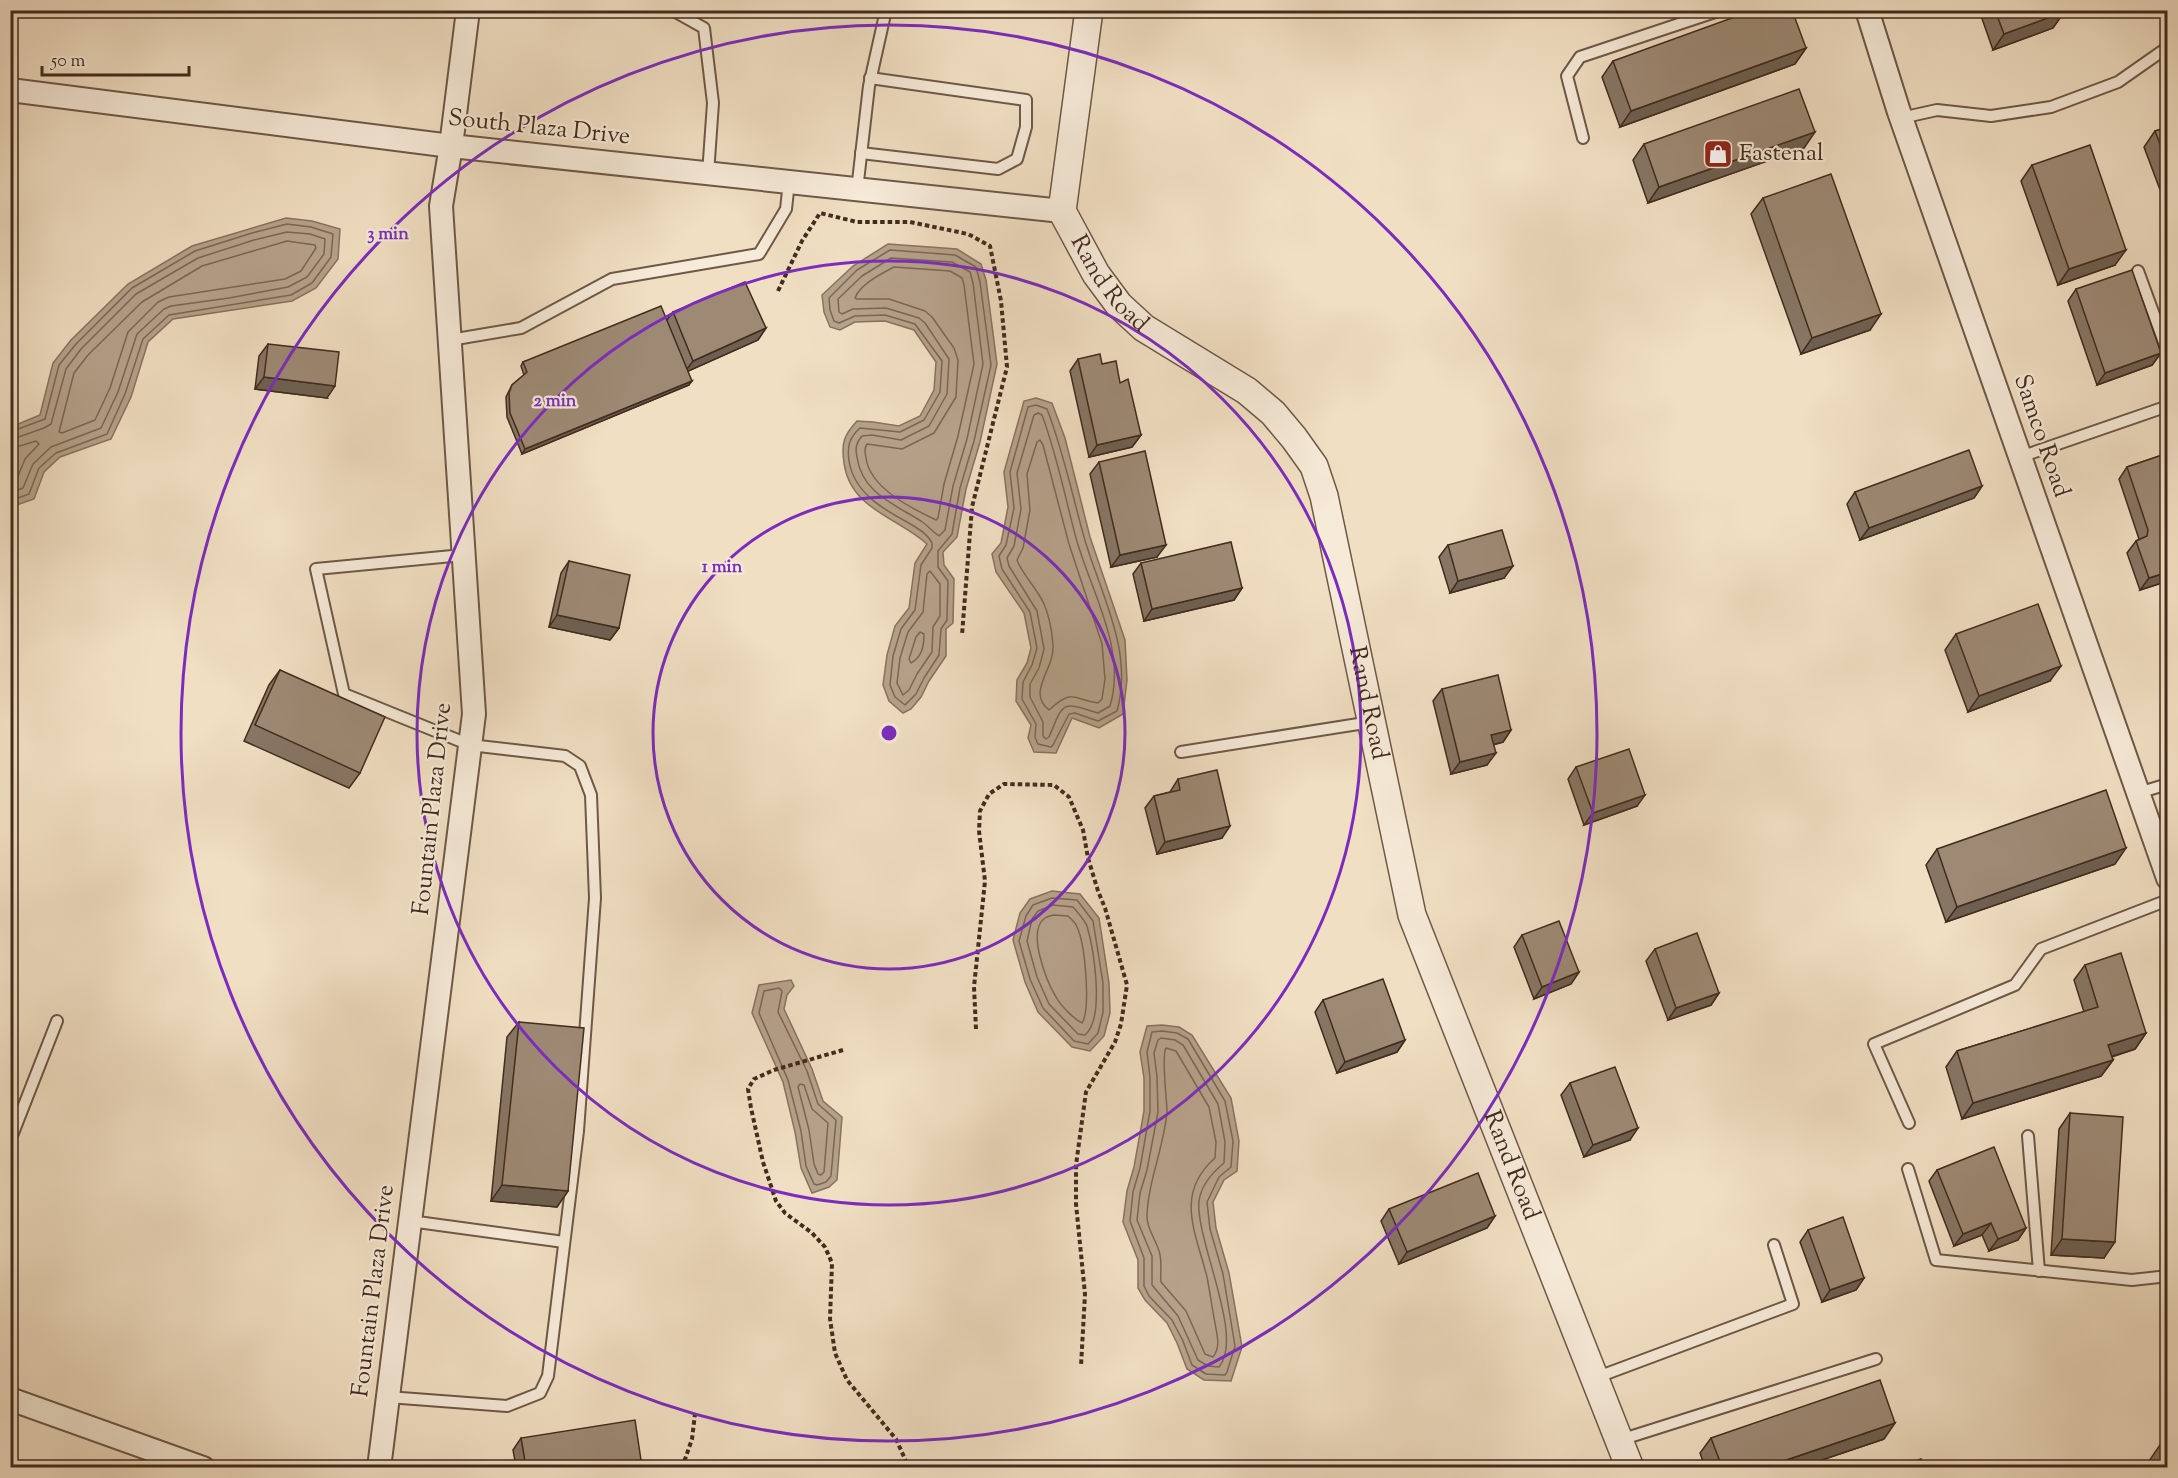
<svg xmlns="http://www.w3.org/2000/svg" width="2178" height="1478" font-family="'Sorts Mill Goudy',serif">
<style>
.water{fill:#b6a28b;stroke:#88725f;stroke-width:1.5}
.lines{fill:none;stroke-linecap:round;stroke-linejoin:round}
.shore{stroke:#7c6654;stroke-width:1.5}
.service-casing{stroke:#6e5847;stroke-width:14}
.minor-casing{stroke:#6e5847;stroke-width:26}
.tertiary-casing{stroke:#6e5847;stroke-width:30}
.path{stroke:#422b1e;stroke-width:4;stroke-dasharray:4.5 3;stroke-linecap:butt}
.service{stroke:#f6ead8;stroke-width:10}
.minor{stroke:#f6ead8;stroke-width:22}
.tertiary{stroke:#f6ead8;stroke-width:27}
.wall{fill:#877664;stroke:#422b1e;stroke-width:1.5}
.shaded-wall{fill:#6e6051;stroke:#422b1e;stroke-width:1.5}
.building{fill:#9d8974;stroke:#422b1e;stroke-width:1.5}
.ring{fill:none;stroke:#7b2cbf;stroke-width:3}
.labels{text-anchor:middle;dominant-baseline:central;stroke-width:4.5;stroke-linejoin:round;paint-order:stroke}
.street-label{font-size:24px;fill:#422b1e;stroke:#f6ead8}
.poi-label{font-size:24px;fill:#422b1e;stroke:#f6ead8;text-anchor:start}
.centre{fill:#7b2cbf;stroke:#f6ead8;stroke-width:3}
.ring-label{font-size:18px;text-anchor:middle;font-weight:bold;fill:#7b2cbf;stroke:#f6ead8;stroke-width:4.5;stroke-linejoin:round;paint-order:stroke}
</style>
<rect width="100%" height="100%" fill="#f1dfc3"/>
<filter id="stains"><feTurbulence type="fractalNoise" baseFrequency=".00333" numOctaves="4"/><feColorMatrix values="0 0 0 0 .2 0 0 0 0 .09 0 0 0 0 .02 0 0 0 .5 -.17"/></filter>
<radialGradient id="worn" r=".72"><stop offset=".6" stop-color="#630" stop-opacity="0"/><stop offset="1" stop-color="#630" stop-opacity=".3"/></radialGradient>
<g class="water">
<polygon points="286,218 312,221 340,229 338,259 316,288 292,301 173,319 148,342 131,397 111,439 60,457 44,472 34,499 11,507 11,427 40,415 53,363 71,340 128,284 192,246"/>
<path d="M888,244L957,249L981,264L986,280L997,364L980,442L966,489L957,537L943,552L944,565L954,579L953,623L946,629V656L929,681L921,697L911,709L903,713L889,701L883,685L887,655L895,626L909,608L915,563L927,544C897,517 850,509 844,463C841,443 844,435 857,421L873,422L899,426L920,416L934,390L936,362L914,330L885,321L855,322L840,330L830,327L824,312L822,295L853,266Z"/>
<polygon points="1036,398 1052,403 1065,438 1090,537 1125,640 1127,680 1123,714 1099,728 1072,718 1056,753 1034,752 1028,738 1031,725 1016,701 1017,680 1027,663 1031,648 1024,613 996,572 992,554 1001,543 1008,507 1004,472 1024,401"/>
<polygon points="1052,891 1080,894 1099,918 1109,983 1110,1013 1104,1036 1090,1051 1072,1047 1038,1012 1025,982 1013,940 1020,913 1030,899"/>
<polygon points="791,980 794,986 787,995 784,1009 812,1069 823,1101 842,1117 837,1180 829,1187 812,1193 801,1168 795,1132 783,1082 752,1013 759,985"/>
<polygon points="1162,1025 1179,1027 1192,1035 1231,1098 1239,1141 1237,1171 1224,1180 1213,1202 1216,1228 1229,1273 1242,1347 1231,1381 1204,1380 1187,1369 1177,1343 1167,1323 1145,1300 1138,1288 1138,1260 1123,1222 1127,1191 1134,1167 1144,1111 1144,1078 1140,1052 1147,1026"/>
</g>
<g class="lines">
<g class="shore">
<polygon points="287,241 315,245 316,248 301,271 285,279 169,297 158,302 128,332 110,388 95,420 62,433 59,432 74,373 88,355 142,302 202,266"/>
<path d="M890,250L955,255L976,267L980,282L991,365L974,441L960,488L952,534L938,551V567L948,581L947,620L941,629L939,655L924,678L916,694L905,705L895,697L890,685L893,656L901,629L915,610L921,565L932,548V543C927,533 917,528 907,522C881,508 854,492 849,461C847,446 849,438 860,428L900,432L924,420L940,392L942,361L915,324L885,315L855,316L839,323L834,321L830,310L829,298L857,270Z"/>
<path d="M891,258L952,262L970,272L973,283L983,364L967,439L953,486L945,530L939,536C933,532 927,525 921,521C894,504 862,493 857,457C855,448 856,443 862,436L872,435L901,440L929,426L947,394L949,359L925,323L919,318L886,308L853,309L842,314L839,312L838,299L862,276Z"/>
<path d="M894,267L950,271L962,278L964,285L974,364L958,436L944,484L938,518L936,520C911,508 870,488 866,458C865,452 864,449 867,444L902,449L934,433L956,397L958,360L954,348L932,317L925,311L889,299H857L855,298C860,284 881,274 894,267Z"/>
<path d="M1036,405L1047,409C1063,450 1072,494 1084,537C1100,593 1134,651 1117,711L1098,721L1075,713L1069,714L1053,745L1051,747L1038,744L1035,737L1036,724L1022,699L1023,682L1032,665L1037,648L1030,612L1002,569L999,556L1006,545L1014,508L1010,472L1028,407Z"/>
<path d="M1038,413L1042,415C1057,455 1065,497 1076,538C1091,592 1127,649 1110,706L1098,713C1060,701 1064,702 1049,737L1046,739L1043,736V722L1030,697V684L1039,668L1044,649L1037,611L1009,566L1007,558L1014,546L1021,509L1017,473L1034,415Z"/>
<polyline points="10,432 45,419 59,365 76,344 132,288 195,251 252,233 287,224 311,227 333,234 331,257 312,283 291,295 169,315 143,339 125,394 107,434 56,453 39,468 29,494 10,501"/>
<polyline points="10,440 44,428 51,424 66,369 81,349 136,294 198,258 254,240 287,232 310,234 325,239 324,254 307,277 288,287 229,298 171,306 164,309 137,334 118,392 101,428 51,447 33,464 23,488 10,493"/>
<path d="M1040,440L1043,445L1069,544L1102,644L1105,679L1102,699L1098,703C1072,699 1073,688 1049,710C1026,692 1055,669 1053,645C1052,633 1049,615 1044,604C1037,588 1023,576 1017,560L1023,548L1030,510L1027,474L1037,442Z"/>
<polyline points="10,449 36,441 39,444 25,459 16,481 10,483"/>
<polygon points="930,571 940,584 940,616 933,627 932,652 917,674 909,690 903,695 897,683 900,658 908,632 923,612 927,574"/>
<path d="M920,632L924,634C924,646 922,657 911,663L909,659L916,637Z"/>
<polygon points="1052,898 1077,900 1093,921 1103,983 1103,1012 1098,1033 1088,1044 1074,1041 1043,1008 1030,979 1019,941 1026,916 1033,905"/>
<path d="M1053,905L1073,907C1078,913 1084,919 1087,926C1094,950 1105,1018 1085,1035L1078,1034L1049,1004L1037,977L1027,941L1032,919L1038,911Z"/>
<path d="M1054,915L1068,916C1071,919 1076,923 1077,927C1085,943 1091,1009 1082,1023C1074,1019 1061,1006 1056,997C1047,982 1026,931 1045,918C1048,916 1051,916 1054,915Z"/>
<polygon points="779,988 782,991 778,1012 807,1071 818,1104 836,1120 831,1176 826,1182 817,1185 814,1184 806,1166 801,1131 788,1080 759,1013 764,991"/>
<polygon points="1162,1031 1177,1033 1188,1039 1225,1101 1233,1141 1231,1167 1219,1177 1207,1202 1210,1229 1223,1274 1235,1346 1227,1372 1225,1375 1206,1374 1192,1365 1183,1341 1172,1320 1149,1296 1144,1286 1144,1258 1130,1221 1133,1192 1140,1168 1150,1111 1150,1077 1147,1052 1152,1032"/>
<path d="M1161,1038L1175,1040L1183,1045L1218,1104L1225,1142L1224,1163C1213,1172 1201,1186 1199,1201C1195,1239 1245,1337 1219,1367L1208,1366L1198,1360L1178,1316L1152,1285V1256L1137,1220L1140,1193L1147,1170L1158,1112L1157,1077L1154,1053L1158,1040Z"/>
<path d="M1166,1048L1176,1051L1209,1107L1216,1142L1215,1158C1174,1194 1196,1233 1207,1277C1210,1292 1212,1308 1215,1323C1217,1335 1221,1347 1213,1357L1205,1354L1186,1311L1161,1282C1160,1273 1162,1264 1160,1255C1158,1242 1146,1229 1147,1216C1148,1181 1164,1147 1167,1112C1167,1099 1161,1056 1166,1048Z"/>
<polygon points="800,1084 804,1085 812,1109 828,1123 824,1172 821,1175 818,1174 814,1164 809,1130 798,1087"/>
</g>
<g class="service-casing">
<g id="service">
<polyline points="672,10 704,28 713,103 708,174"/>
<polyline points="1901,118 1937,110 1991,116 2051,107 2118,82 2168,47"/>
<polyline points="1583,138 1567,76 1580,57 1721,10"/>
<polyline points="861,153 998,169 1017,159 1026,127 1026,100 870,78"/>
<polyline points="857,190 869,86 886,10"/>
<polyline points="2138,271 2168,353"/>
<polyline points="450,340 521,328 612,279 759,254 786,209 789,182"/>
<polyline points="2020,457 2168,406"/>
<polyline points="1181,752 1371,722"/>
<polyline points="2138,793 2168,784"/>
<polyline points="1909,1123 1874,1044 2015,985 2041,949 2168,900"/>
<polyline points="2028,1136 2039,1271"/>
<polyline points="10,1141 57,1021"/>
<polyline points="1908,1169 1936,1260 2132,1280 2168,1276"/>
<polyline points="410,1221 564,1242"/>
<polyline points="1595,1378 1793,1304 1774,1245"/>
<polyline points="388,1397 507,1406 540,1393 548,1376 578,1131 595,898 591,795 580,766 565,756 470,745 344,694 316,569 463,555"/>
<polyline points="1620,1440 1876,1359"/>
</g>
</g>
<g class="minor-casing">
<g id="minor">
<polyline points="1867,10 1899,112 2168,878"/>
<polyline points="10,90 451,146 1062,211"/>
<polyline points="10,1399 203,1468"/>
<polyline points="379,1468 474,714 441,206 451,146 468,10"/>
</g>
</g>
<g class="tertiary-casing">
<g id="tertiary">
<path id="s1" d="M1089,10L1062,211L1096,274L1119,305L1144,328L1247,391L1273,413L1294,438L1314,466L1324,496L1412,915L1630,1468"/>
</g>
</g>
<g class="path">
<polyline points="778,291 802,241 820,213 857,222 910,222 968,234 990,246 1001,301 1007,367 972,507 962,635"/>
<polyline points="976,1029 974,987 985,881 979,831 980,811 989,794 1004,784 1054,785 1069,797 1083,830 1088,858 1098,891 1105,908 1127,985 1121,1024 1115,1042 1086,1092 1076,1165 1076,1204 1085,1294 1081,1366"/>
<polyline points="843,1050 774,1070 754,1079 748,1089 751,1108 763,1162 776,1201 785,1213 812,1233 825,1247 832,1263 830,1319 835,1353 847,1380 896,1439 909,1468"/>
<polyline points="682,1468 692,1439 695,1414"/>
</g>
<use href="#service" class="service"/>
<use href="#minor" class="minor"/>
<use href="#tertiary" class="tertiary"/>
</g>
<g class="wall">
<polygon points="1979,10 2064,10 2064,12 2053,28 1993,50"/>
<polygon points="1806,48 1795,64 1620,127 1602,77 1613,61"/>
<polygon points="2168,127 2168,211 2144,147 2155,131"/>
<polygon points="1644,144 1804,148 1648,203 1633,160"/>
<polygon points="2032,165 2115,265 2058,285 2021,181"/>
<polygon points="1763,198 1870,330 1801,354 1751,214"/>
<polygon points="2168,227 2168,249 2162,235"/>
<polygon points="2168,265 2168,290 2162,273"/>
<polygon points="2076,289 2161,353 2152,365 2097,385 2068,301"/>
<polygon points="673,312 766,328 758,340 688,371 689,385 522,454 507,417 506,397 512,385 524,375 521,366 523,362 667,320"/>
<polygon points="268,344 327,398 255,389 259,356"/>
<polygon points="1078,359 1102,364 1120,383 1141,435 1132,447 1089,457 1070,371"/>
<polygon points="2168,453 2168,581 2140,590 2127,553 2136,541 2139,539 2119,479 2127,467"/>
<polygon points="1099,462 1157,557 1111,567 1090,474"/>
<polygon points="1982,486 1974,498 1860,540 1847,504 1855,492"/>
<polygon points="1448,545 1504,578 1450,593 1439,557"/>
<polygon points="569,561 619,628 610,640 549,627 561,573"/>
<polygon points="1141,563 1242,588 1234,600 1144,621 1133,574"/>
<polygon points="1956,634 2050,681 1968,712 1945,650"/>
<polygon points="280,670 360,773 349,788 244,741 269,685"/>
<polygon points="1442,689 1511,730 1503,742 1493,745 1487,765 1451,774 1433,701"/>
<polygon points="1576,767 1637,806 1584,825 1568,779"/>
<polygon points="1178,779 1222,838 1157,854 1145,808 1154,796 1170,792"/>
<polygon points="1937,849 2115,864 1946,922 1926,865"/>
<polygon points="1522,935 1579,972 1571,984 1534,999 1514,947"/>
<polygon points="1655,949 1719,993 1711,1005 1668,1020 1646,961"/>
<polygon points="2085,965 2146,1033 2135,1049 2112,1057 2113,1060 2101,1076 1962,1119 1946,1067 1957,1051 2084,1012 2074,980"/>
<polygon points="1323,1000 1405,1040 1397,1052 1337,1073 1315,1012"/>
<polygon points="519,1022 568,1191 557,1207 491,1201 507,1037"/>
<polygon points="1570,1083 1630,1140 1584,1157 1561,1095"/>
<polygon points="2070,1113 2104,1258 2051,1255 2059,1129"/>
<polygon points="1937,1170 2026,1228 2018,1240 1989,1251 1982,1235 1954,1246 1929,1181"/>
<polygon points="1389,1209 1495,1216 1487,1228 1399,1264 1381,1221"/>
<polygon points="1808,1230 1864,1278 1856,1290 1822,1302 1800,1242"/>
<polygon points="521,1438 636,1467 516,1467 513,1450"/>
<polygon points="1711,1438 1884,1439 1801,1467 1705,1467 1700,1453"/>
<polygon points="2160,1445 2168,1467 2151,1467 2149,1461"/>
</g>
<g class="shaded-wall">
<polygon points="2064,12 2053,28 1993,50 2004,34"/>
<polygon points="1806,48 1795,64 1620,127 1631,111"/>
<polygon points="1815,132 1804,148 1648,203 1659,187"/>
<polygon points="2126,250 2115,265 2058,285 2069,269"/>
<polygon points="1881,314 1870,330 1801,354 1812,338"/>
<polygon points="766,328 758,340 684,373 693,361"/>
<polygon points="2161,353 2152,365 2097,385 2105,373"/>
<polygon points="264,377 335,386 327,398 255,389"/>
<polygon points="692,381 689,385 522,454 525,449"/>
<polygon points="1141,435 1132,447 1089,457 1097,445"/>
<polygon points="1982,486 1974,498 1860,540 1869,528"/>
<polygon points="1166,545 1157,557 1111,567 1120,555"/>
<polygon points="1513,566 1504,578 1450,593 1458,581"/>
<polygon points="2168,572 2168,581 2140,590 2149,578"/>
<polygon points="1242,588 1234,600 1144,621 1152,609"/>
<polygon points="557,615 619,628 610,640 549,627"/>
<polygon points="2061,666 2050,681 1968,712 1979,696"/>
<polygon points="1511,730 1503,742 1483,747 1491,735"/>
<polygon points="1496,753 1487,765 1451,774 1460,762"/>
<polygon points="1645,795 1637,806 1584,825 1593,813"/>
<polygon points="1230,826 1222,838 1157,854 1165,842"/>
<polygon points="2126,848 2115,864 1946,922 1957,907"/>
<polygon points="1579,972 1571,984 1534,999 1542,987"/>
<polygon points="1719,993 1711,1005 1668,1020 1676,1008"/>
<polygon points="2146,1033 2135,1049 2097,1061 2108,1045"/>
<polygon points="1405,1040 1397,1052 1337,1073 1345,1062"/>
<polygon points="2113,1060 2101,1076 1962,1119 1973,1103"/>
<polygon points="1638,1128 1630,1140 1584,1157 1593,1145"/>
<polygon points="502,1185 568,1191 557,1207 491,1201"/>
<polygon points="1495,1216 1487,1228 1399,1264 1407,1252"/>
<polygon points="1991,1223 1982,1235 1954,1246 1963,1234"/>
<polygon points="2026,1228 2018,1240 1989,1251 1998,1239"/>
<polygon points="2062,1239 2115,1242 2104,1258 2051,1255"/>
<polygon points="1864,1278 1856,1290 1822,1302 1830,1290"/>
<polygon points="1895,1423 1884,1439 1801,1467 1766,1467"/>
<polygon points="641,1460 636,1467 595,1467"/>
</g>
<g class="building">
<polygon points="1754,10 1792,10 1806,48 1631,111 1613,61"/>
<polygon points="1995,10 2064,10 2064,12 2004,34"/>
<polygon points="1799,89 1815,132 1659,187 1644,144"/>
<polygon points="2168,127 2168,165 2155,131"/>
<polygon points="2090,145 2126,250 2069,269 2032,165"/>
<polygon points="1831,174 1881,314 1812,338 1763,198"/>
<polygon points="2132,270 2161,353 2105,373 2076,289"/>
<polygon points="745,282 766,328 693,361 673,312"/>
<polygon points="661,306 692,381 525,449 510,413 509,393 512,385 527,372 523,362"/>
<polygon points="268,344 339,352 335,386 264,377"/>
<polygon points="1100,354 1102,364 1116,361 1120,383 1128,379 1141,435 1097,445 1078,359"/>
<polygon points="1969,450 1982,486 1869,528 1855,492"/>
<polygon points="1145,451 1166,545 1120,555 1099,462"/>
<polygon points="2168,453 2168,572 2149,578 2136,541 2147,536 2148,530 2127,467"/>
<polygon points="1502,530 1513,566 1458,581 1448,545"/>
<polygon points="1231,542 1242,588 1152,609 1141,563"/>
<polygon points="569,561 630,575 619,628 557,615"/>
<polygon points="2038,604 2061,666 1979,696 1956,634"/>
<polygon points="280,670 385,717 360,773 255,725"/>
<polygon points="1498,675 1511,730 1491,735 1496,753 1460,762 1442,689"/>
<polygon points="1629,749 1645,795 1593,813 1576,767"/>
<polygon points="1217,770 1230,826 1165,842 1154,796 1180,790 1178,779"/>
<polygon points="2106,790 2126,848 1957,907 1937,849"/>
<polygon points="1559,921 1579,972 1542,987 1522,935"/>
<polygon points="1697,933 1719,993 1676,1008 1655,949"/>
<polygon points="2121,953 2146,1033 2108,1045 2113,1060 1973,1103 1957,1051 2098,1007 2085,965"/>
<polygon points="1383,979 1405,1040 1345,1062 1323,1000"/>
<polygon points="519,1022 584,1028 568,1191 502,1185"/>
<polygon points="1615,1067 1638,1128 1593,1145 1570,1083"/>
<polygon points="2070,1113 2123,1117 2115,1242 2062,1239"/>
<polygon points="1994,1147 2026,1228 1998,1239 1991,1223 1963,1234 1937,1170"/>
<polygon points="1478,1173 1495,1216 1407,1252 1389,1209"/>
<polygon points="1843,1217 1864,1278 1830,1290 1808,1230"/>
<polygon points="1880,1380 1895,1423 1766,1467 1722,1467 1711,1438"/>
<polygon points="635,1420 641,1460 595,1467 526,1467 521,1438"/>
<polygon points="2168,1444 2168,1467 2166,1467 2160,1445"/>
<polygon points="1921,1459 1924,1467 1897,1467"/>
</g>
<g class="ring">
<circle cx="889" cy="733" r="236"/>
<circle cx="889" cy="733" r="472"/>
<circle cx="889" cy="733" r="708"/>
</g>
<defs>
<g id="shop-square" transform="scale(1.5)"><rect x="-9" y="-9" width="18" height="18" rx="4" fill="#8f2418" stroke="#f6ead8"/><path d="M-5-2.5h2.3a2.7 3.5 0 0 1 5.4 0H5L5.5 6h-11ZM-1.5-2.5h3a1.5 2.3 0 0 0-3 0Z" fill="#fff"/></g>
</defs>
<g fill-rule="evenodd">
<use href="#shop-square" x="1718" y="154"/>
</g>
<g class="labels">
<g class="street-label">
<text transform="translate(539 128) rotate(6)">South Plaza Drive</text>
<text stroke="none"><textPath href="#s1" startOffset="290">Rand Road</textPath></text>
<text transform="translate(2041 436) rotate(71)">Samco Road</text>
<text stroke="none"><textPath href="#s1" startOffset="812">Rand Road</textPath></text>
<text transform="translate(433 809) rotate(-84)">Fountain Plaza Drive</text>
<text stroke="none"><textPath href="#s1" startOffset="1298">Rand Road</textPath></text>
<text transform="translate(374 1291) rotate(-83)">Fountain Plaza Drive</text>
</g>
<g class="poi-label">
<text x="1739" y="154">Fastenal</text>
</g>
</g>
<circle cx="889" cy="733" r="9" class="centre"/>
<g class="ring-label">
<text x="388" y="239">3 min</text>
<text x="555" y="406">2 min</text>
<text x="722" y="572">1 min</text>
</g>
<rect width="2178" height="1478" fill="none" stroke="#f1dfc3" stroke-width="36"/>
<rect x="12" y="12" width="2154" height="1454" fill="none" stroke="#422b1e" stroke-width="3"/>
<rect x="18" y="18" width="2142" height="1442" fill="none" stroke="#422b1e" stroke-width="1.5"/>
<path d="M42 66v9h147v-9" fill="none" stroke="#422b1e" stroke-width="3"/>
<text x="51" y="66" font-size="18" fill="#422b1e" stroke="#f6ead8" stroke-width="4.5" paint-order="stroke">50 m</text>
<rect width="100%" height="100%" filter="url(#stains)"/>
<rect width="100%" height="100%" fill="url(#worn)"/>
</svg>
